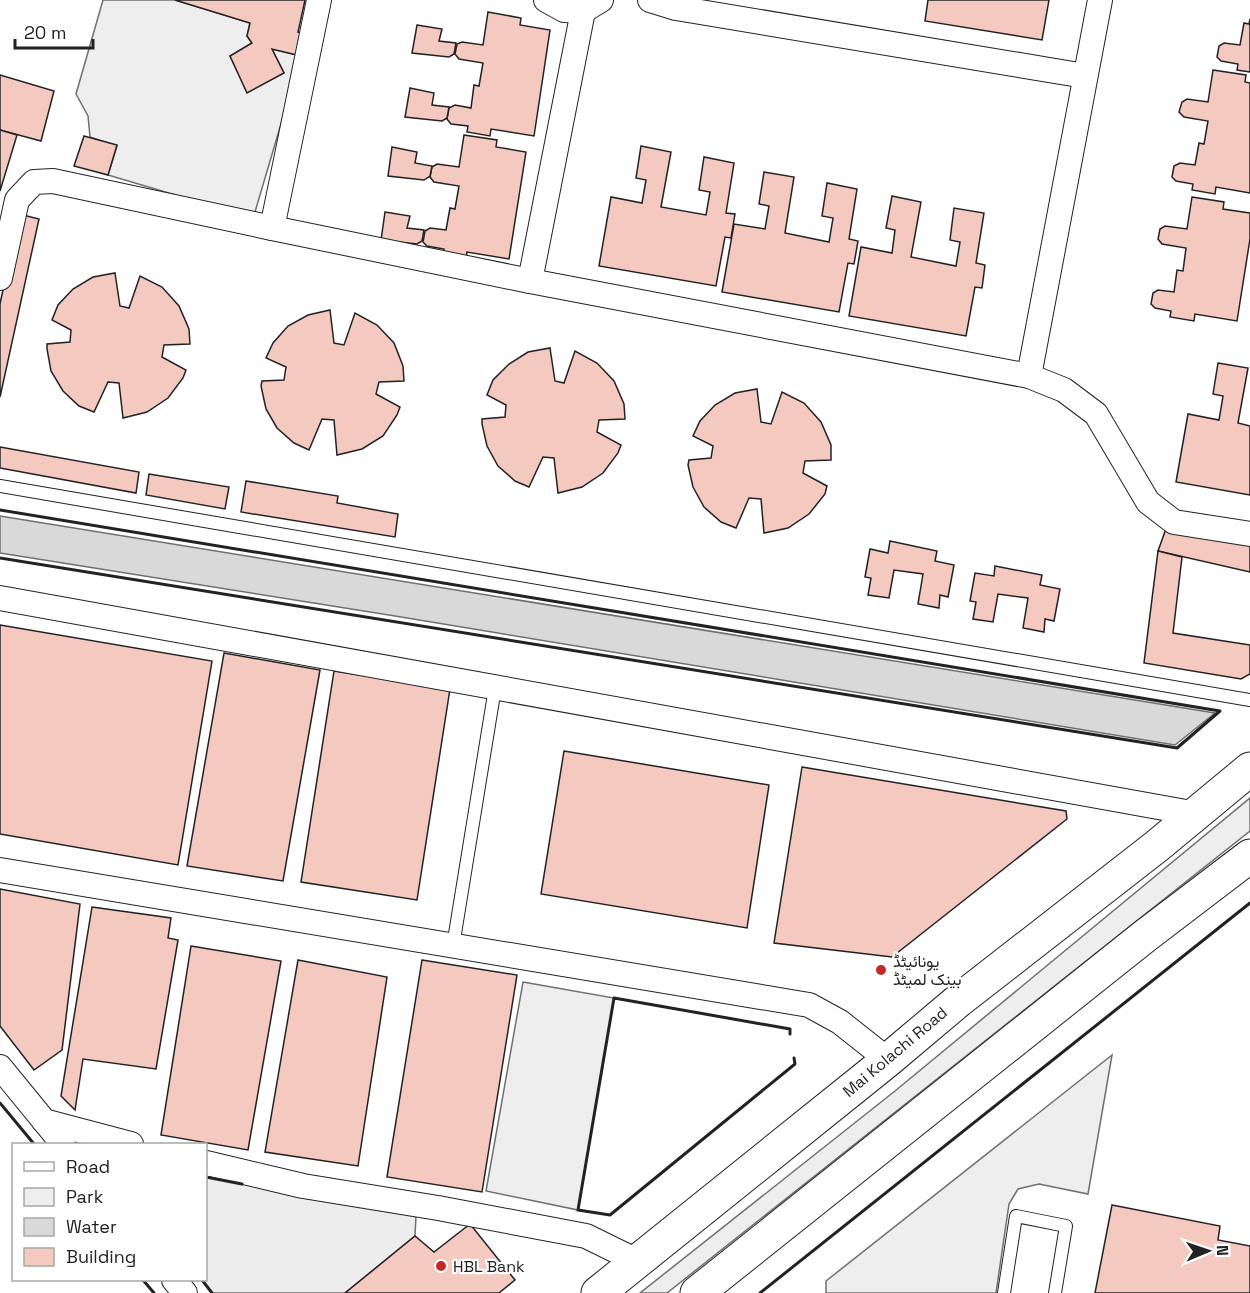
<svg xmlns="http://www.w3.org/2000/svg" width="1250" height="1293" font-family="'Space Grotesk',Vazirmatn,sans-serif">
<style>
.green{fill:#eee;stroke:#6f6f6f;stroke-width:1.5}
.parking{fill:#ededed;stroke:#6f6f6f;stroke-width:1.5}
.water{fill:#d9d9d9;stroke:#6f6f6f;stroke-width:1.5}
.building{fill:#f3c9c0;stroke:#222;stroke-width:1.5}
.lines{fill:none;stroke-linecap:round;stroke-linejoin:round}
.service-casing{stroke:#222;stroke-width:14}
.minor-casing{stroke:#222;stroke-width:26}
.primary-casing{stroke:#222;stroke-width:35}
.service{stroke:#fff;stroke-width:12}
.minor{stroke:#fff;stroke-width:24}
.primary{stroke:#fff;stroke-width:33}
.wall{stroke:#222;stroke-width:3}
.poi-dot{fill:#c62828;stroke:#fff;stroke-width:2}
.labels{text-anchor:middle;dominant-baseline:central;stroke-width:4.5;stroke-linejoin:round;paint-order:stroke}
.poi-label{font-size:16px;fill:#222;stroke:#fff;text-anchor:start}
.street-label{font-size:16px;fill:#222;stroke:#fff}
</style>
<rect width="100%" height="100%" fill="#fff"/>
<g class="green">
<polygon points="103,0 175,0 250,23 247,36 252,43 230,56 247,92 284,73 272,49 301,56 255,212 250,215 243,215 108,175 117,146 90,137 88,116 76,94"/>
<polygon points="1250,798 1250,831 667,1293 640,1293 895,1091"/>
<polygon points="523,982 614,998 578,1210 486,1191"/>
<polygon points="1112,1055 1088,1194 1039,1184 1018,1189 1009,1204 996,1293 826,1293 826,1281"/>
</g>
<polygon class="parking" points="206,1177 416,1216 415,1236 345,1293 212,1293 202,1280 206,1280"/>
<polygon class="water" points="0,516 1215,713 1175,745 389,615 0,553"/>
<g class="building">
<polygon points="175,0 305,0 298,32 305,33 301,56 272,49 284,73 247,93 230,56 252,43 247,36 250,23"/>
<polygon points="928,0 1049,0 1042,40 925,21"/>
<polygon points="488,12 521,18 520,25 550,30 534,136 491,129 490,136 467,132 468,126 451,124 447,119 449,108 455,105 471,108 474,85 479,86 483,63 459,59 455,54 457,44 462,42 483,45"/>
<polygon points="1250,19 1250,72 1237,70 1238,64 1221,61 1217,57 1219,46 1224,43 1240,45 1244,23 1249,24"/>
<polygon points="417,25 442,29 439,41 456,43 454,54 449,57 412,53"/>
<polygon points="1213,70 1246,75 1245,82 1250,83 1250,193 1216,187 1215,194 1192,190 1193,184 1176,181 1172,177 1174,166 1180,163 1195,165 1199,143 1204,144 1208,121 1184,117 1179,112 1182,102 1187,99 1208,102"/>
<polygon points="0,75 54,91 41,141 0,130"/>
<polygon points="410,88 434,93 432,105 449,107 447,118 442,121 405,117"/>
<polygon points="0,130 17,135 0,191"/>
<polygon points="464,135 497,140 496,147 526,152 509,259 467,252 466,259 443,255 444,249 427,246 423,242 425,231 430,228 446,230 450,208 455,209 459,186 434,182 430,177 432,167 437,164 459,167"/>
<polygon points="84,136 117,145 108,175 74,166"/>
<polygon points="641,146 671,152 661,207 706,215 710,192 699,190 704,157 734,163 726,213 735,214 731,238 725,237 716,286 599,266 611,197 642,203 646,180 636,178"/>
<polygon points="392,147 417,152 415,163 432,166 430,176 424,180 388,176"/>
<polygon points="764,172 794,177 785,233 829,242 833,218 822,216 827,183 857,189 849,239 858,241 854,264 848,263 839,312 722,292 734,224 765,229 769,206 759,204"/>
<polygon points="892,196 921,202 911,257 956,266 960,242 950,240 954,208 984,213 976,263 985,265 982,288 975,287 966,336 849,316 861,247 892,253 895,230 886,228"/>
<polygon points="1192,197 1224,202 1223,209 1250,213 1250,239 1237,321 1195,314 1194,321 1170,317 1171,311 1155,308 1151,304 1153,293 1158,290 1174,292 1177,270 1183,271 1186,248 1162,244 1158,239 1160,229 1165,226 1187,229"/>
<polygon points="385,212 410,216 407,228 424,230 422,241 417,244 381,240"/>
<polygon points="19,214 39,219 0,397 0,304"/>
<polygon points="115,273 120,306 129,308 140,276 162,287 179,306 189,329 190,344 164,345 162,357 186,370 183,378 168,398 147,412 123,418 119,383 108,382 94,412 79,406 63,391 51,371 47,349 47,344 70,342 71,330 52,320 58,305 73,289 93,277"/>
<polygon points="330,310 334,343 344,345 355,313 377,325 394,343 403,366 404,381 379,382 376,394 400,407 397,415 383,436 362,449 337,455 334,420 322,419 309,450 294,443 277,428 266,409 261,386 262,381 284,380 286,367 266,358 273,343 288,326 308,315"/>
<polygon points="550,348 555,381 564,383 575,351 597,363 614,381 624,404 625,419 599,420 597,432 621,445 618,453 603,473 582,487 558,493 554,458 543,457 529,487 515,481 498,466 487,446 482,424 482,419 505,417 506,405 487,395 493,380 509,364 528,352"/>
<polygon points="1218,363 1248,368 1238,423 1250,426 1250,495 1176,482 1188,414 1219,420 1223,396 1213,394"/>
<polygon points="757,389 761,422 771,424 782,392 804,403 821,422 831,445 831,460 805,461 803,473 827,486 825,494 809,514 788,528 764,533 761,499 749,498 736,528 721,522 704,507 693,487 688,465 689,460 711,458 713,446 693,436 700,421 715,405 735,393"/>
<polygon points="0,447 139,472 136,493 0,468"/>
<polygon points="149,474 229,487 225,509 146,495"/>
<polygon points="246,481 338,496 337,503 398,514 395,537 241,512"/>
<polygon points="1167,526 1250,545 1250,572 1158,551"/>
<polygon points="890,541 937,551 935,561 954,565 948,597 940,595 939,608 918,604 923,574 894,570 889,598 868,595 871,578 865,577 870,549 888,553"/>
<polygon points="1158,551 1182,557 1173,633 1250,645 1250,674 1241,679 1144,663"/>
<polygon points="995,566 1042,575 1040,585 1060,589 1054,621 1045,619 1044,632 1023,628 1028,598 998,594 993,622 973,619 976,602 970,601 975,573 994,576"/>
<polygon points="0,625 212,661 178,865 0,834"/>
<polygon points="224,653 320,670 283,881 187,866"/>
<polygon points="334,671 450,689 417,900 301,882"/>
<polygon points="564,751 769,785 747,928 541,894"/>
<polygon points="802,767 1066,811 1067,819 892,957 774,943"/>
<polygon points="0,889 80,904 62,1050 34,1070 0,1026"/>
<polygon points="92,907 171,918 168,938 178,940 156,1069 83,1059 75,1110 61,1096"/>
<polygon points="191,946 281,961 248,1150 161,1135"/>
<polygon points="298,960 387,977 358,1166 265,1152"/>
<polygon points="422,960 517,975 482,1192 387,1177"/>
<polygon points="1112,1205 1220,1226 1218,1240 1250,1246 1250,1293 1095,1293"/>
<polygon points="470,1224 515,1280 499,1293 345,1293 415,1236 434,1252"/>
</g>
<g class="lines">
<g class="service-casing">
<g id="service">
<polyline points="0,486 1250,700"/>
<polyline points="453,946 495,688"/>
<polyline points="1004,1293 1016,1216 1066,1226 1055,1293"/>
</g>
</g>
<g class="minor-casing">
<g id="minor">
<polyline points="546,0 564,10 583,11 601,0"/>
<polyline points="650,0 676,8 1085,76"/>
<polyline points="272,228 319,0"/>
<polyline points="0,278 17,200 34,182 53,181 272,228 530,281 1029,376 1064,390 1096,414 1148,502 1174,522 1250,534"/>
<polyline points="530,281 583,11"/>
<polyline points="1029,376 1100,0"/>
<polyline points="0,598 1197,814"/>
<polyline points="0,870 809,1005 840,1022 888,1060"/>
<polyline points="0,1067 63,1144"/>
<polyline points="44,1121 131,1144"/>
<polyline points="206,1163 303,1186 438,1208 586,1236 637,1261"/>
<polyline points="174,1280 185,1293"/>
</g>
</g>
<g class="primary-casing">
<g id="primary">
<polyline points="598,1293 888,1060 958,1001 1157,846 1250,769"/>
<polyline points="697,1293 1145,936 1250,856"/>
</g>
</g>
<use href="#service" class="service"/>
<use href="#minor" class="minor"/>
<use href="#primary" class="primary"/>
<g class="wall">
<polyline points="0,510 1220,711 1177,748 0,558"/>
<polyline points="790,1034 790,1029 614,998 578,1210 610,1215 795,1064 794,1058"/>
<polyline points="0,1103 34,1144"/>
<polyline points="206,1177 242,1184"/>
<polyline points="143,1280 154,1293"/>
<polyline points="202,1280 212,1293"/>
<polyline points="760,1293 1250,903"/>
</g>
</g>
<g class="poi-dot">
<circle cx="881" cy="970" r="6"/>
<circle cx="441" cy="1266" r="6"/>
</g>
<g class="labels">
<g class="poi-label">
<text x="893" y="961">یونائیٹڈ<tspan x="893" dy="18">بینک لمیٹڈ</tspan></text>
<text x="453" y="1266">HBL Bank</text>
</g>
<g class="street-label">
<text transform="translate(895 1052) rotate(-40)">Mai Kolachi Road</text>
</g>
</g>
<rect x="12" y="1143" width="195" height="138" fill="#ffffff" stroke="#a7a7a7" stroke-width="1.5"/>
<rect x="24" y="1162" width="30" height="9" fill="#ffffff" stroke="#a7a7a7" stroke-width="1.5"/>
<text x="66" y="1173" font-size="18" fill="#222222">Road</text>
<rect x="24" y="1188" width="30" height="18" fill="#eeeeee" stroke="#a7a7a7" stroke-width="1.5"/>
<text x="66" y="1203" font-size="18" fill="#222222">Park</text>
<rect x="24" y="1218" width="30" height="18" fill="#d9d9d9" stroke="#a7a7a7" stroke-width="1.5"/>
<text x="66" y="1233" font-size="18" fill="#222222">Water</text>
<rect x="24" y="1248" width="30" height="18" fill="#f3c9c0" stroke="#a7a7a7" stroke-width="1.5"/>
<text x="66" y="1263" font-size="18" fill="#222222">Building</text>
<g transform="translate(1208 1251) rotate(88)" stroke="#ffffff" stroke-width="4.5" paint-order="stroke">
<path d="M0-4.5L10 22L0 15L-10 22Z" fill="#222222"/>
<text y="-9" font-size="16" font-weight="bold" text-anchor="middle" fill="#222222">N</text>
</g>
<path d="M15 39v9h78v-9" fill="none" stroke="#222222" stroke-width="3"/>
<text x="24" y="39" font-size="18" fill="#222222" stroke="#ffffff" stroke-width="4.5" paint-order="stroke">20 m</text>
</svg>
